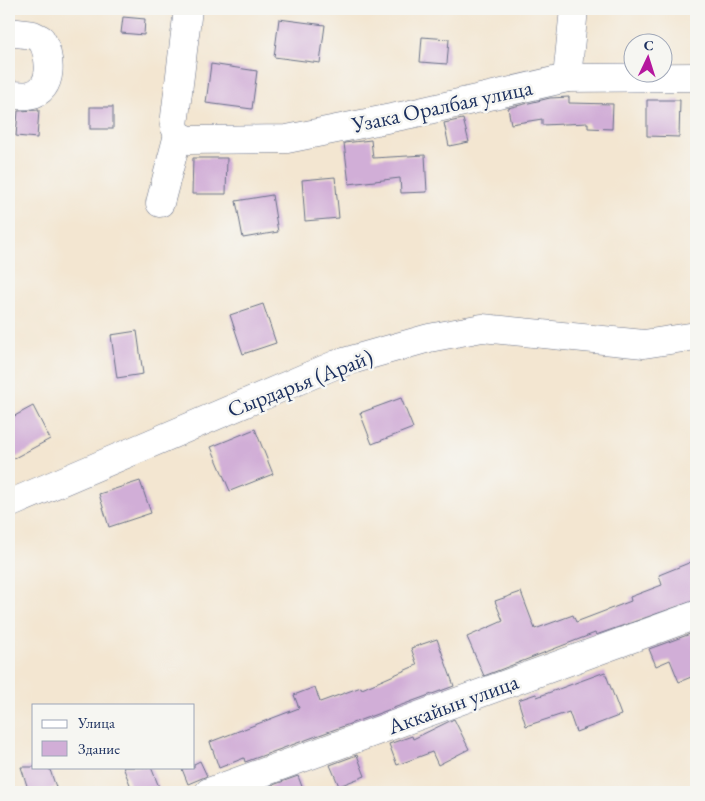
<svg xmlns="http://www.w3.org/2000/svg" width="705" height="801" font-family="'EB Garamond',serif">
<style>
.building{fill:#d1aed7}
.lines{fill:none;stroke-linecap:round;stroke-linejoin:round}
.minor-casing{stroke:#676f86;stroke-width:29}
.minor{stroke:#fff;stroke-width:28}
.labels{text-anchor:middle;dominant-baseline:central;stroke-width:5;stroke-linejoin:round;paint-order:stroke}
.street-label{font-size:22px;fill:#1b2f5e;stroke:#f6f6f2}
</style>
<rect width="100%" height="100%" fill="#f6f6f2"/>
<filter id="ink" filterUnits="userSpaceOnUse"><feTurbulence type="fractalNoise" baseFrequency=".02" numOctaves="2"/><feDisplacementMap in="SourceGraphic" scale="10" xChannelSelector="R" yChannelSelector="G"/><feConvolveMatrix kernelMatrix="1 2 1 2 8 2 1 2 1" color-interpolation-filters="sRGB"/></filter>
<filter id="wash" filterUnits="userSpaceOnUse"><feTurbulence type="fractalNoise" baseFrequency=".0096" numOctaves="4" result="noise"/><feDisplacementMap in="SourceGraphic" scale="20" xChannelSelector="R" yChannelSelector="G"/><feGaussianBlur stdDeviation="1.12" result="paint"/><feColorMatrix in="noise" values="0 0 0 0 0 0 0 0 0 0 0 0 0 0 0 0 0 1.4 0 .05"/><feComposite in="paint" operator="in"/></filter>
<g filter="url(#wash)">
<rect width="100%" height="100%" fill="#f3e6d1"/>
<g id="blocks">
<g class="building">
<polygon points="123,17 145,19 144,35 121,33"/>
<polygon points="279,19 325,25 320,63 274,57"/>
<polygon points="422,37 449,39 447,64 420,62"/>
<polygon points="211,64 257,71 252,109 206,103"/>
<polygon points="569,97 569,103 613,104 612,129 588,128 588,123 542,125 542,119 511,124 508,108 550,98"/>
<polygon points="647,100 680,100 679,137 647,136"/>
<rect x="90" y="107" width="23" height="22"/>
<polygon points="39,110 37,138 16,136 18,111"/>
<polygon points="463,119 469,142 449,146 444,123"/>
<polygon points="371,140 373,158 425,155 427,192 401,193 400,178 349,184 344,143"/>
<polygon points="193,158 227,158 226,194 192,194"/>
<polygon points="335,177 339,218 305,221 302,180"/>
<polygon points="272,195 278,232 243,238 236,201"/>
<polygon points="263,304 276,343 243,354 230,315"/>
<polygon points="137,331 143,374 117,378 111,335"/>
<polygon points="401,398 413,428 372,444 360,413"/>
<polygon points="33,406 50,439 9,461 9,419"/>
<polygon points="255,429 273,474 230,491 211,447"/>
<polygon points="140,481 151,513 109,527 99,494"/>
<polygon points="696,560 696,600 596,635 595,633 484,676 467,637 503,621 495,601 521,592 535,629 573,615 576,622 631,601 630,597 662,585 659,575"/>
<polygon points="693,633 696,641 696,675 679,682 670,660 656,666 649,649"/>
<polygon points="437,639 454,686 245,762 244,758 219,768 210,742 299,708 294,695 315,687 320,702 361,687 362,689 417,665 411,648"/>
<polygon points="605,672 621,715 576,732 569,712 526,726 518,700 536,694 537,697"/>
<polygon points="454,719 469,749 438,765 432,752 397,765 389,744 412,736 413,739"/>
<polygon points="357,755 365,776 339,786 330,765"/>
<polygon points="200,761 207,776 188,784 182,769 194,767 194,764"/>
<polygon points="21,767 49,767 56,787 41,792 29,792"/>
<polygon points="123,767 151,767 159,787 147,792 133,792"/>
<polygon points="298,776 304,792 273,792 270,786"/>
</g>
</g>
</g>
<g filter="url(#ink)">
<use href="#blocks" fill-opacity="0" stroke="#676f86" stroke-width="1"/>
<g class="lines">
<g class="minor-casing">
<g id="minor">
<polyline points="188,9 174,125 178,135 189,140 287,139 411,114 567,78 696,77"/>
<path d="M9,32L33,35L41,39C51,55 55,91 29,95C22,96 15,95 9,94"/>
<polyline points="567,78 574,9"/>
<polyline points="160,203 178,135"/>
<polyline points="9,504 337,364 429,338 482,328 644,344 696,336"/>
<polyline points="209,792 696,615"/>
</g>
</g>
<use href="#minor" class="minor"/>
</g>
</g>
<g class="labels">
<g class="street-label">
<text transform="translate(442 106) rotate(-12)">Узака Оралбая улица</text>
<text transform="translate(300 383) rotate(-21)">Сырдарья (Арай)</text>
<text transform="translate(453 704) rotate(-20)">Аккайын улица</text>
</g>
</g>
<rect width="705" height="801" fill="none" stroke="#f6f6f2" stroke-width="30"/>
<rect x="32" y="704" width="162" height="65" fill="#f6f6f2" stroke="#9ea6b7"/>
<rect x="42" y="720" width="25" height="8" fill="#ffffff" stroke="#9ea6b7"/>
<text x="78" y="728" font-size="15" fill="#1b2f5e">Улица</text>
<rect x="42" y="741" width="25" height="15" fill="#d1aed7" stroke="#9ea6b7"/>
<text x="78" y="754" font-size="15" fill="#1b2f5e">Здание</text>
<g transform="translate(648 58) rotate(4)"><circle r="24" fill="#f6f6f2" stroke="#9ea6b7"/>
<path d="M0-4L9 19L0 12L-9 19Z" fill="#b5179e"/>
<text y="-8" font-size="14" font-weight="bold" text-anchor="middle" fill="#1b2f5e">С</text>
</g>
</svg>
